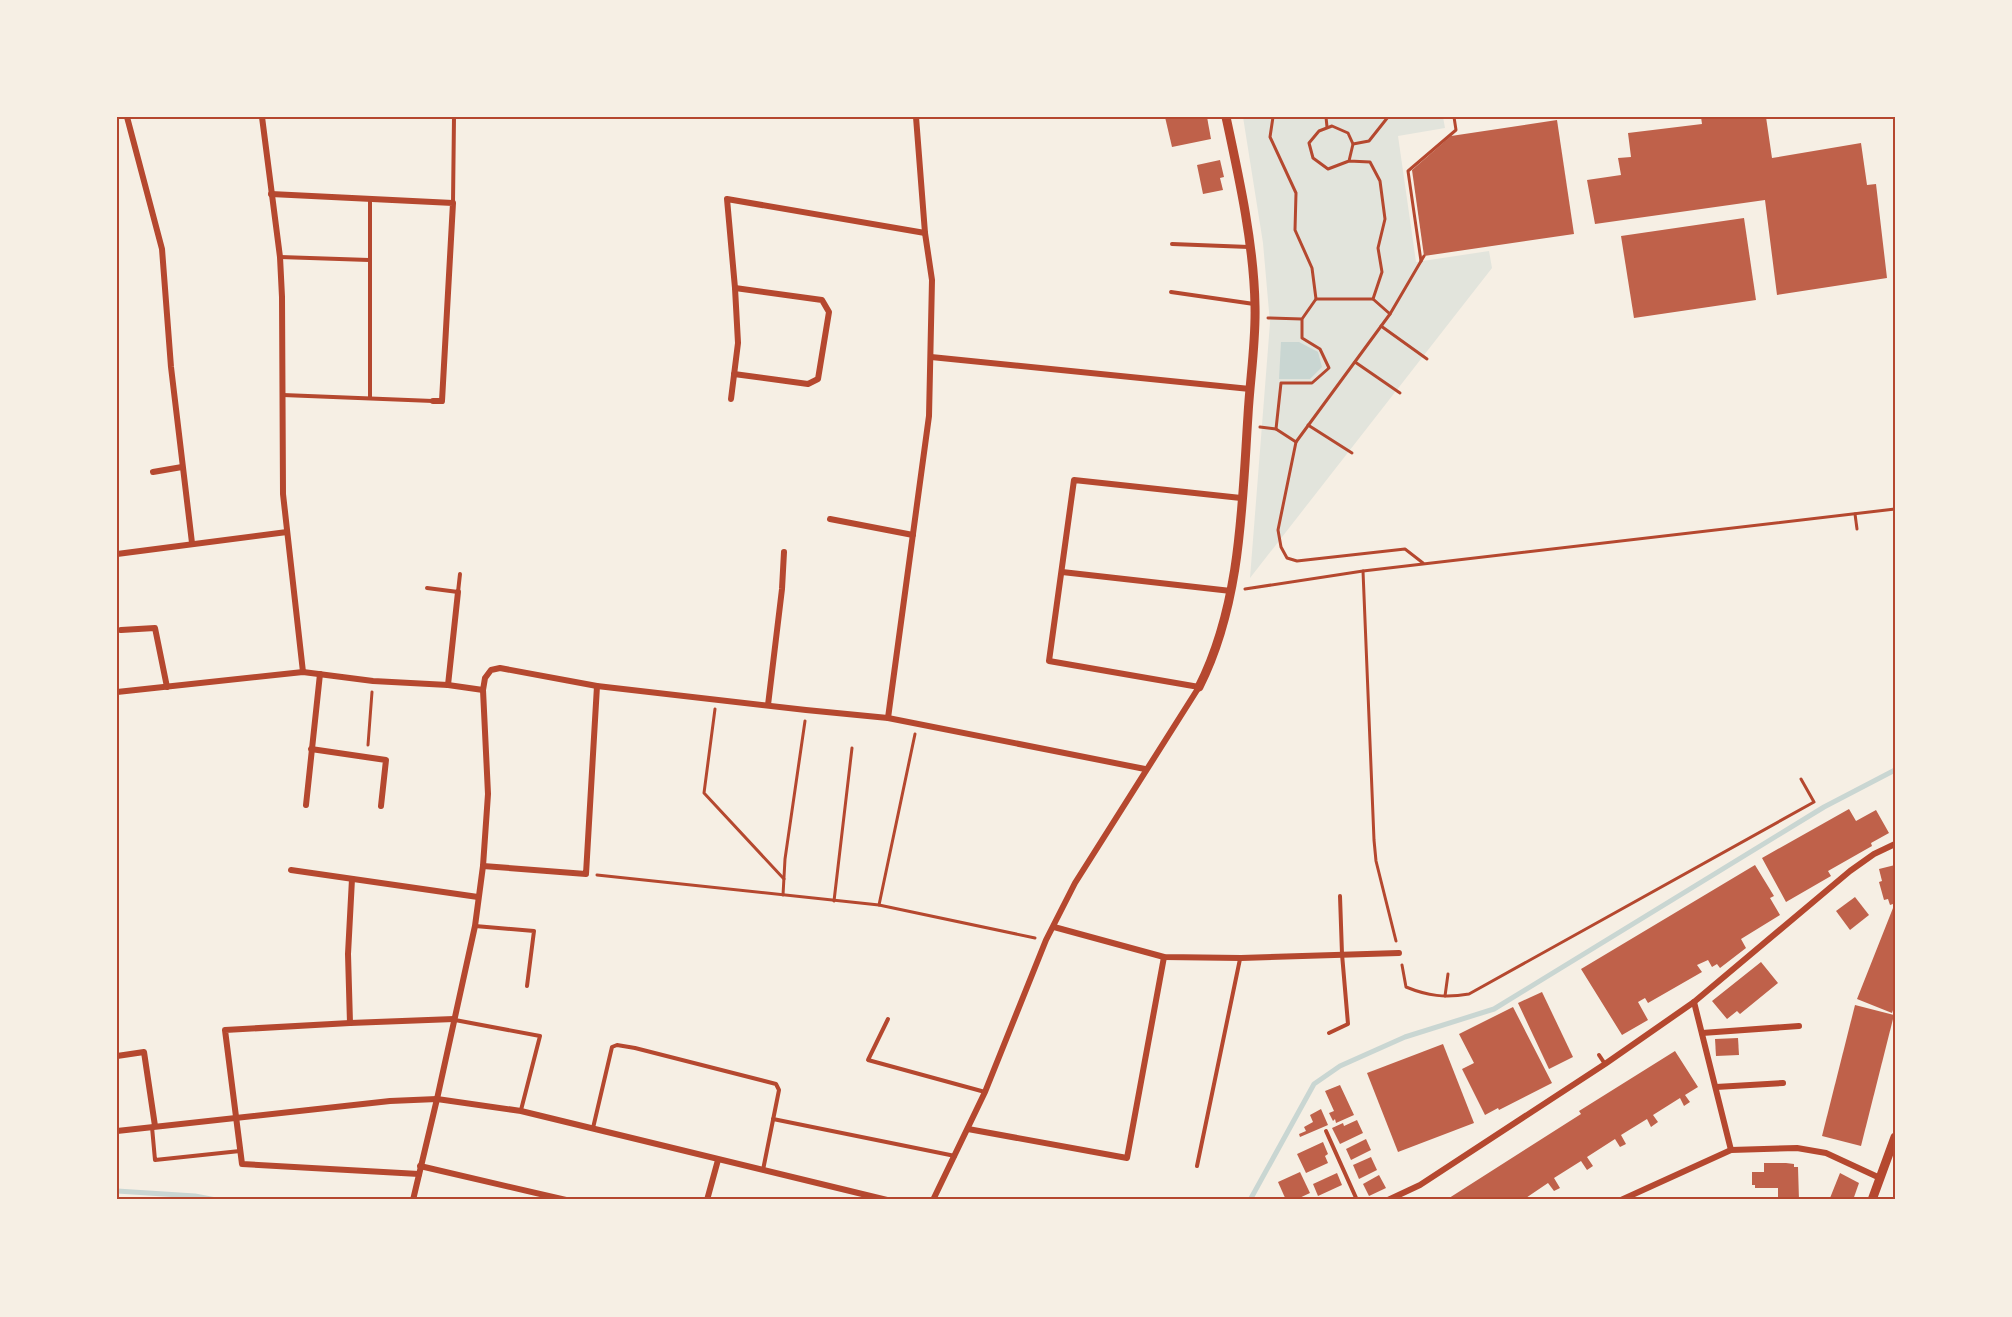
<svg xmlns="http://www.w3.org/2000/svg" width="2012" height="1317" font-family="'DejaVu Sans',sans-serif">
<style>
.green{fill:#e2e4dc}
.water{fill:#c9d6d2}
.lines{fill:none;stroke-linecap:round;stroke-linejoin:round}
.stream{stroke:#c9d6d2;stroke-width:5}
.building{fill:#bf614a}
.path{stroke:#b5482f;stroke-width:3}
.service{stroke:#b5482f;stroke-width:4}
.minor{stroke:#b5482f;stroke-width:6}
.tertiary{stroke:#b5482f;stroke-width:9}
.neatline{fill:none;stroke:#b5482f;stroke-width:2}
</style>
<rect width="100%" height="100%" fill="#f6efe4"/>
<polygon class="green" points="1243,117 1443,117 1445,128 1398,136 1416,262 1489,251 1492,268 1250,578 1270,323 1263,243"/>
<polygon class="water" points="1281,342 1299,342 1318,352 1322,367 1310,379 1279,379"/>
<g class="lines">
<g class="stream">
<polyline points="117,1191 195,1196 216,1200"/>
<polyline points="1250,1200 1314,1084 1340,1066 1405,1037 1494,1009 1824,807 1895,770"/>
</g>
</g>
<g class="building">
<polygon points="1165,117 1207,117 1211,139 1172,147"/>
<polygon points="1701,117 1766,117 1772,158 1861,143 1867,185 1876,184 1887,278 1777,295 1765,200 1595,224 1587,180 1621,175 1618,158 1631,157 1628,133 1702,124"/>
<polygon points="1557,120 1574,234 1424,256 1412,170 1451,136"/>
<polygon points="1220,160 1224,177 1220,178 1223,190 1203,194 1197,165"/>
<polygon points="1744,218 1756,300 1634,318 1621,236"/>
<polygon points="1849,809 1856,821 1876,810 1889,833 1871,843 1872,846 1828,871 1831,876 1786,902 1762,858"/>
<polygon points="1755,865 1774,896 1770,898 1780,915 1741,939 1746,948 1720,968 1717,964 1712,967 1708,960 1697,965 1702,972 1648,1003 1645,998 1638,1002 1648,1020 1622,1035 1581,969"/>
<polygon points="1895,865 1895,1004 1892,1013 1857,999 1893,908 1895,908 1893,904 1890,905 1888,899 1884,900 1879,882 1882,881 1879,869"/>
<polygon points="1855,897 1869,915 1850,930 1836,911"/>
<polygon points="1761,962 1778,983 1740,1014 1737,1011 1727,1019 1712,1001"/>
<polygon points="1542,992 1573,1057 1549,1069 1518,1003"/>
<polygon points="1855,1005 1894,1015 1861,1146 1822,1136"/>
<polygon points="1513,1007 1552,1083 1499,1110 1498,1108 1485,1115 1462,1069 1474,1063 1459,1034"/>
<polygon points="1738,1038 1739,1055 1716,1056 1715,1039"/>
<polygon points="1443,1044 1474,1123 1398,1152 1367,1073"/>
<polygon points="1675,1051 1698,1087 1685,1095 1690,1102 1684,1106 1680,1098 1653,1115 1658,1122 1651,1127 1647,1119 1621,1135 1626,1144 1620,1147 1615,1139 1587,1157 1593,1166 1587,1170 1581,1161 1554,1178 1560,1188 1554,1191 1548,1183 1523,1200 1446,1200 1581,1114 1579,1111"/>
<polygon points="1340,1085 1354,1115 1336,1123 1335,1119 1333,1121 1329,1113 1334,1111 1325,1091"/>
<polygon points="1321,1109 1328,1125 1300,1137 1299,1134 1306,1131 1304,1127 1313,1122 1310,1115"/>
<polygon points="1357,1120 1363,1133 1340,1144 1332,1128 1343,1123 1344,1126"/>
<polygon points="1366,1139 1371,1150 1351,1160 1346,1149"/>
<polygon points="1323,1142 1328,1154 1325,1156 1328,1163 1306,1173 1297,1154"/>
<polygon points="1371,1157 1377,1170 1359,1179 1353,1165"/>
<polygon points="1764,1163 1786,1163 1794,1164 1794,1167 1798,1167 1799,1200 1778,1200 1778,1188 1755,1188 1755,1185 1752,1185 1752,1172 1764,1172"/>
<polygon points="1300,1172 1310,1193 1295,1200 1286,1200 1278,1182"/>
<polygon points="1337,1173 1342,1185 1318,1196 1313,1184"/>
<polygon points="1840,1173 1859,1183 1853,1200 1830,1198"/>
<polygon points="1379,1175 1386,1188 1369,1196 1363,1184"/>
</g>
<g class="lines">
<g class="path">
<polyline points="1326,117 1327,127"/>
<polyline points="1353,144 1369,141 1388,117"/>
<polyline points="1421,261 1408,171 1456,130 1454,117"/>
<polyline points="1316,299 1373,299 1382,272 1378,248 1385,219 1380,181 1370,162 1349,161 1328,169 1313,158 1309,143 1319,131 1332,126 1348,133 1353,144 1349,161"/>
<polyline points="1373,299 1390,314 1424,256"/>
<polyline points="1268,318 1302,319 1316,299 1312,268 1295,230 1296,193 1270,137 1273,117"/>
<polyline points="1381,326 1427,359"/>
<polyline points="1355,362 1400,393"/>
<polyline points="1308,425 1352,453"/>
<polyline points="1260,427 1276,429 1296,442 1390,314"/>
<polyline points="1276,429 1281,383 1312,383 1329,368 1320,349 1302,338 1302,320"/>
<polyline points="1296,442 1278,530 1281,547 1287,558 1297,561 1405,549 1423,563"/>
<polyline points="1855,514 1857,529"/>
<polyline points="1363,571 1374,840 1376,861 1396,941"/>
<polyline points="1245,589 1363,571 1895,509"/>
<polyline points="715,709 704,793 784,879"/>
<polyline points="368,745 372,692"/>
<polyline points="597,875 879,905 1035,938"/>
<polyline points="783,895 785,859 805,721"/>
<polyline points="834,901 852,748"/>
<polyline points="879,905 915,734"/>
<path d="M1402,965L1406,987C1428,996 1445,998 1469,994L1814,802L1801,779"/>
<polyline points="1445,996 1448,974"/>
</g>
<g class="service">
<polyline points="370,199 370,397"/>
<polyline points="453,203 454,117"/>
<polyline points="1172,244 1249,247"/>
<polyline points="280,257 369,260"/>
<polyline points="1171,292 1254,304"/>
<polyline points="283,395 433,401"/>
<polyline points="427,588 458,592 460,574"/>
<polyline points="475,926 534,931 527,986"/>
<polyline points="888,1019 868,1060 985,1092"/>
<polyline points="455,1020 540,1036 521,1110"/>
<polyline points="1329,1033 1348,1024 1342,954 1340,896"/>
<polyline points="1599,1055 1605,1064"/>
<polyline points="773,1119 955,1156"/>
<polyline points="152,1127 155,1160 240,1151"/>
<polyline points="593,1128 612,1047 617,1045 635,1048 776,1084 779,1090 763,1170"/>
<polyline points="1326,1131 1357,1200"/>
<polyline points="1197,1166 1240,959"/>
</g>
<g class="minor">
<polyline points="127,117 162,249 171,367 192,543"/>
<polyline points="262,117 280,257 282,297 283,494 303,672"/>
<polyline points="271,194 453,203 442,401 433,401"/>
<polyline points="931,357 1250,389"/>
<polyline points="734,374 808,384 818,379 829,312 822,300 735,288"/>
<polyline points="731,399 738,343 735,288 727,199 925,233"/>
<polyline points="153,472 182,467"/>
<polyline points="830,519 913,535"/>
<polyline points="117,554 287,532"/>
<polyline points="1062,572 1231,591"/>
<polyline points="121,630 155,628 167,687"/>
<polyline points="448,685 458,592"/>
<polyline points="117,692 303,672 373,681 448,685 483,690"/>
<polyline points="768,705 782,589 784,552"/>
<polyline points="888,718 929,416 932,280 925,233 916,117"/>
<polyline points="311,749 386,760 381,806"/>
<polyline points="306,805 320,674"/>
<polyline points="483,866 586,874 597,686"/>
<polyline points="291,870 478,897"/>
<polyline points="1054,927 1164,957 1241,958 1399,953"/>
<polyline points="1694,1002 1731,1150"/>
<polyline points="350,1023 348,954 352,879"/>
<polyline points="1702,1033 1799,1026"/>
<polyline points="117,1056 144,1052 155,1126"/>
<polyline points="1716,1087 1783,1083"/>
<polyline points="968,1129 1127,1158 1164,957"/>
<polyline points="117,1131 390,1101 437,1099 521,1111 887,1200"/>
<polyline points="420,1166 566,1200"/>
<polyline points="419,1174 242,1164 225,1030 350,1023 454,1019"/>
<polyline points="413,1200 437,1099 475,926 483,866 488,794 483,690 485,678 491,670 500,668 597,686 806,710 888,718 1145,769"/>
<polyline points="707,1200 718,1160"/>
<polyline points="933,1200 985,1092 1046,940 1075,883 1199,687 1049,661 1074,480 1241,498"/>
<polyline points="1388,1200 1420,1185 1605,1064 1694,1002 1850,871 1874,854 1895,844"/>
<polyline points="1621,1200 1731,1150 1797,1148 1826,1153 1880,1178"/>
</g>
<g class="tertiary">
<path d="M1199,687C1241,604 1242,506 1248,415C1250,379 1256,342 1255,306C1254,245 1239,177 1226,117"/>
<polyline points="1872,1200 1895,1137"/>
</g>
</g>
<rect width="2012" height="1317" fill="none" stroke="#f6efe4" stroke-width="237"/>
<rect x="118" y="118" width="1776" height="1080" class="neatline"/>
</svg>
